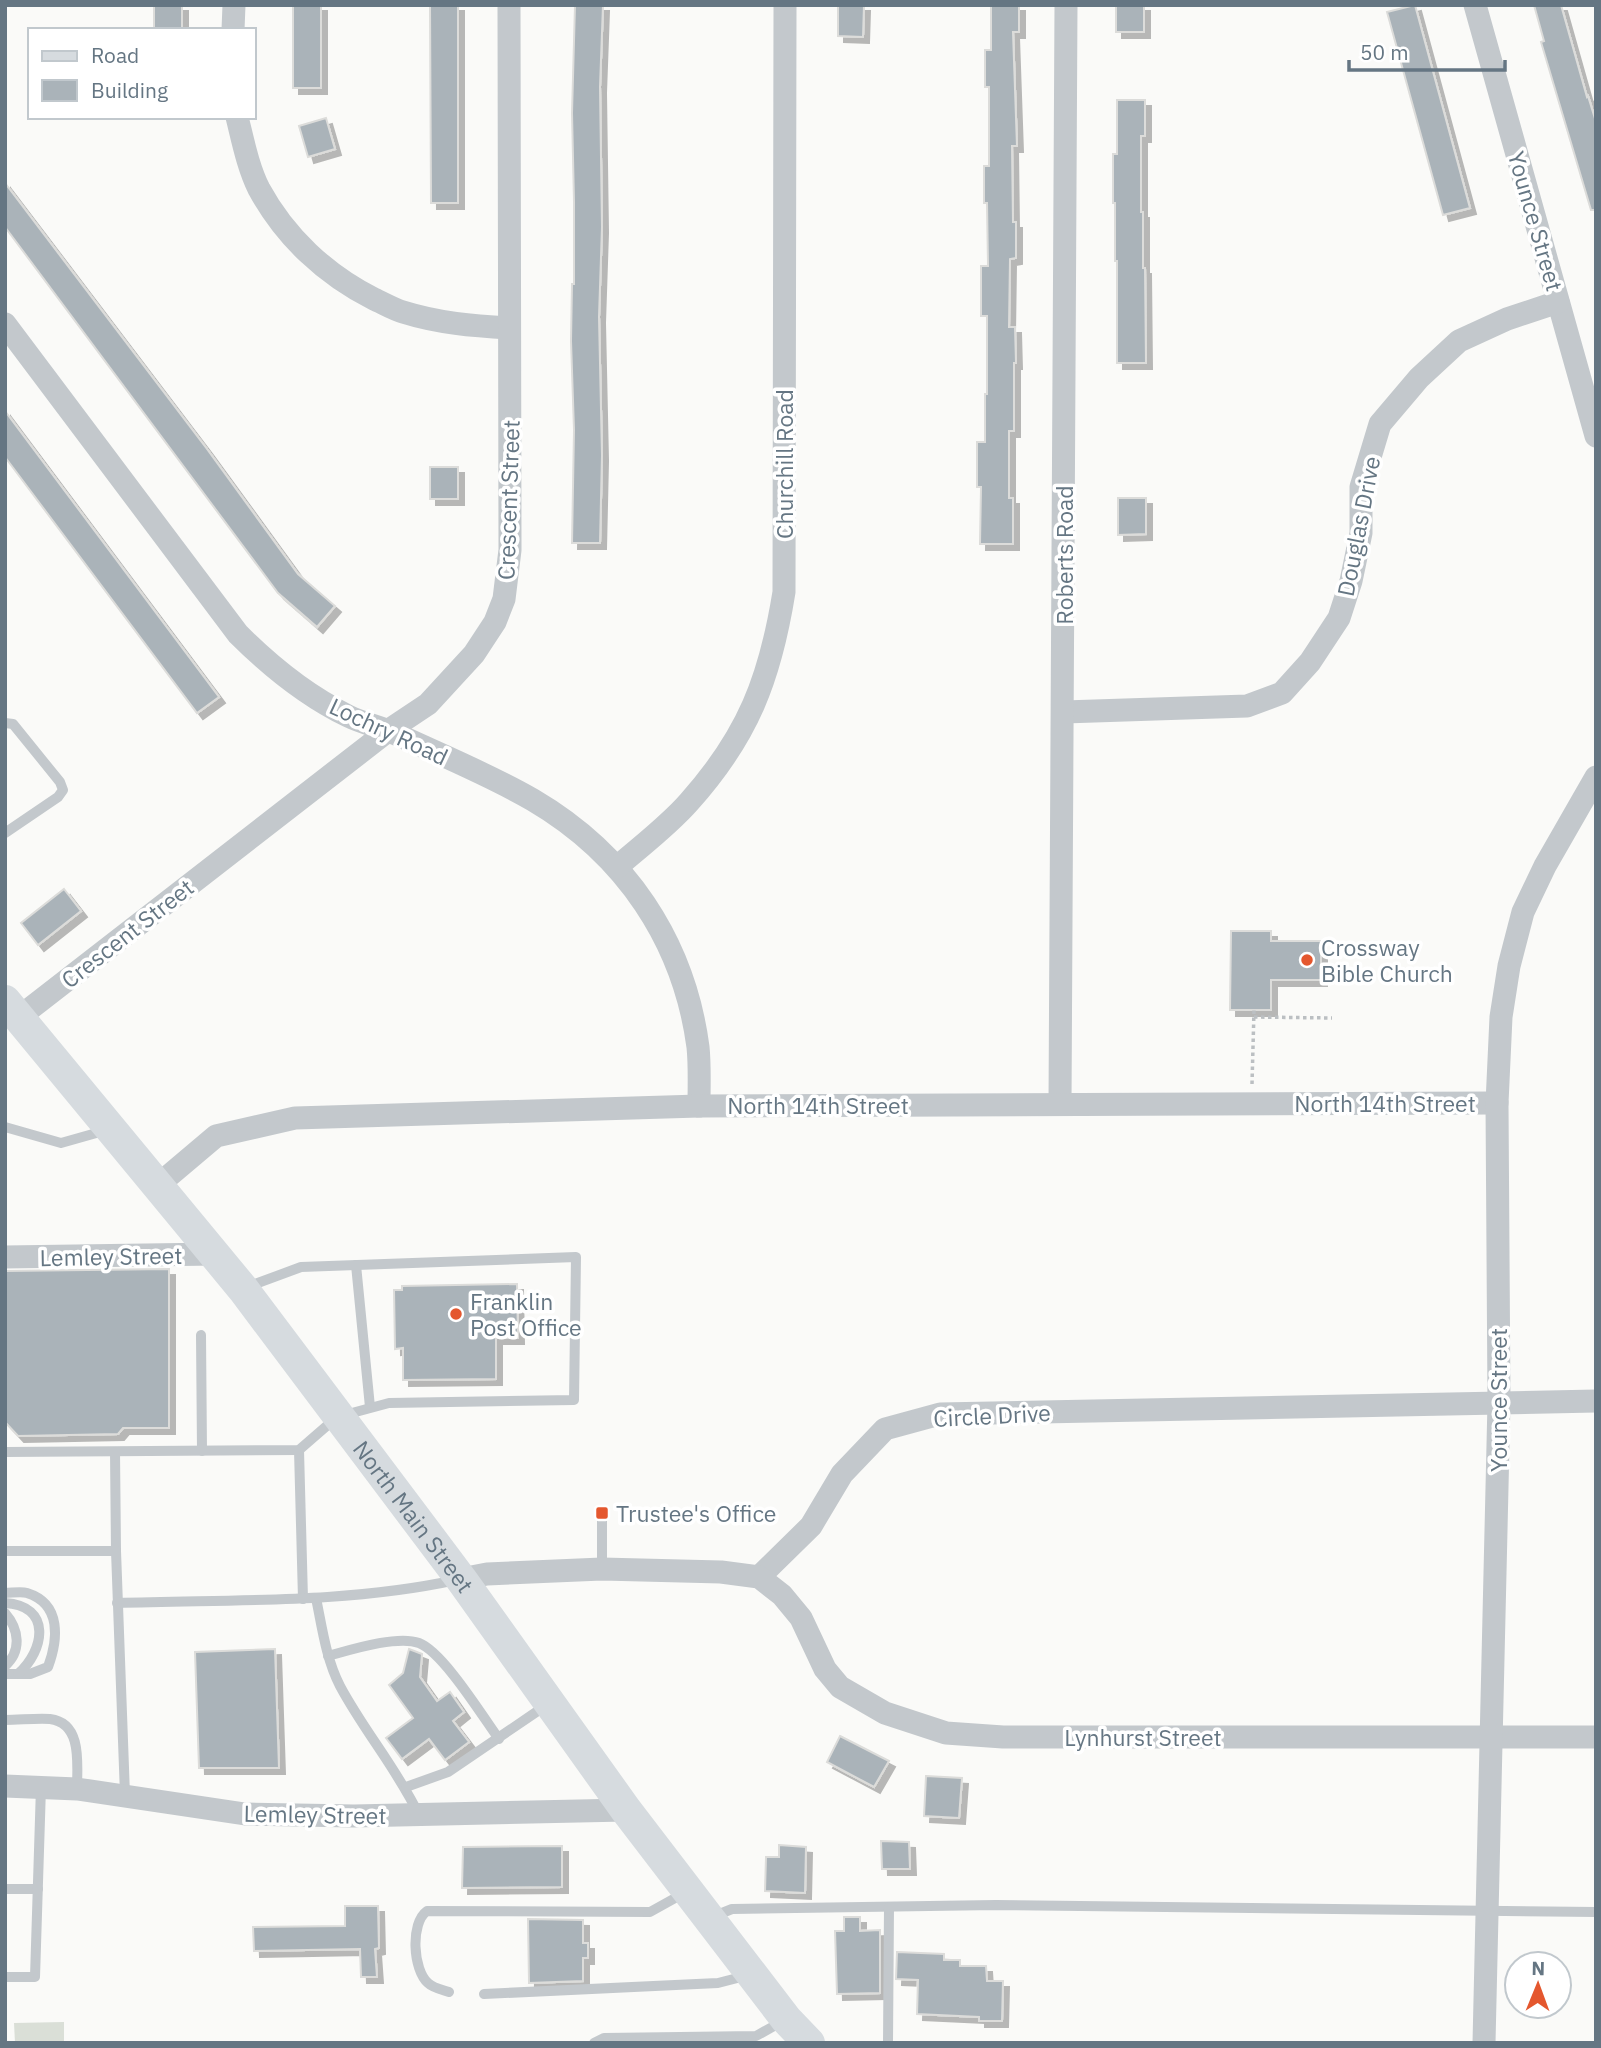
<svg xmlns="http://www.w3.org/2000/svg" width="1601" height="2048" font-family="'IBM Plex Sans',sans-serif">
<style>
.green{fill:#dadfd7}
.building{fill:#aab3b9;stroke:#dcdcda;stroke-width:2;filter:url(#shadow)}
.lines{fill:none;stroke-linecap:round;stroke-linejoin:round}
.path{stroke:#bbbfc2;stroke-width:3.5;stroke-dasharray:3.5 3.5;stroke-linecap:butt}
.lane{stroke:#c3c8cc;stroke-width:10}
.street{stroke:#c3c8cc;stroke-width:23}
.secondary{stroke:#d6dbdf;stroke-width:32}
.poi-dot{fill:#e4572e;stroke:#fff;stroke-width:2.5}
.labels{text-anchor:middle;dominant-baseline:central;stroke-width:7;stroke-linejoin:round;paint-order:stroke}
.street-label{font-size:23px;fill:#657683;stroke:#fff}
.poi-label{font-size:23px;fill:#657683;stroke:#fff;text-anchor:start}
</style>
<defs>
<filter id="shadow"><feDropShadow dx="6" dy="6" stdDeviation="0" flood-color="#0004"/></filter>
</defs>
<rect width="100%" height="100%" fill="#fafaf8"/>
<polygon class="green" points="64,2022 64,2043 15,2043 14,2023"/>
<g class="building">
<rect x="154" y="5" width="28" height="25"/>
<rect x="293" y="5" width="28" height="83"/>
<polygon points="430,5 458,5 458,203 431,203"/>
<polygon points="575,5 603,5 600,87 602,227 599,317 602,455 600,543 572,543 574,430 571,341 572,284 574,284 574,202 572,113"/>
<polygon points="838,5 864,5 863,37 838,36"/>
<polygon points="991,5 1019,5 1019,32 1013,32 1017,146 1012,146 1013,222 1016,222 1016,258 1010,259 1009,327 1015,327 1016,363 1014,363 1014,431 1009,431 1009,498 1013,498 1013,544 980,544 981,487 977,487 977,442 985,442 985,394 987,394 987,316 981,316 981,266 988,266 987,203 984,203 984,166 989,166 989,87 985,87 985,50 991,50"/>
<rect x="1116" y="5" width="28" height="27"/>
<polygon points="1415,5 1470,208 1443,215 1387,12"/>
<polygon points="1534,5 1561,5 1587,97 1588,96 1596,122 1596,210 1591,210 1541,42 1544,41"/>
<polygon points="1117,100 1145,100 1145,136 1141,136 1141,212 1143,212 1143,268 1145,268 1146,363 1117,363 1117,261 1115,261 1115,203 1113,203 1113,154 1117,154"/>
<polygon points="326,118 335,149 308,157 299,126"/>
<polygon points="5,183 207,449 298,574 335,606 317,627 278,593 5,227"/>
<polygon points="5,411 219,697 197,713 5,457"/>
<rect x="430" y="467" width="28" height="32"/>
<polygon points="1118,498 1146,498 1146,534 1118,535"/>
<polygon points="64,889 81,911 38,945 21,923"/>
<polygon points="1231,931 1271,931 1271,941 1321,941 1321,980 1271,980 1271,1010 1230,1010"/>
<polygon points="169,1269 169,1428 123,1428 118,1434 18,1436 5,1422 5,1271"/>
<polygon points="517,1284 518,1338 496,1338 496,1379 403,1380 403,1348 395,1349 394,1290 402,1290 402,1286"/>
<polygon points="275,1649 279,1768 199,1768 195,1652"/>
<polygon points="409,1649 422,1654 420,1677 437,1701 450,1692 464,1712 453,1721 469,1742 445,1760 429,1739 402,1759 386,1738 413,1718 389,1685 403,1673"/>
<polygon points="840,1736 889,1761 874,1787 827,1762"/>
<polygon points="926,1776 962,1778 959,1818 924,1816"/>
<polygon points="881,1841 909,1842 910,1869 882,1869"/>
<polygon points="779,1845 806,1847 805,1893 765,1891 766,1857 779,1857"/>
<polygon points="562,1846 562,1887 462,1888 463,1847"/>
<polygon points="345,1906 378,1906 379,1948 375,1949 377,1977 361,1977 360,1949 254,1951 253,1927 345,1926"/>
<polygon points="844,1917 860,1917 860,1931 880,1930 880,1993 837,1994 835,1931 844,1931"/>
<polygon points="528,1919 583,1920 583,1943 588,1943 588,1958 583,1958 583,1981 529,1983"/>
<polygon points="897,1952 944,1954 944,1960 960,1960 960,1966 986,1966 987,1981 1003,1981 1002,2021 979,2021 979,2017 917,2014 918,1980 896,1979"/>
</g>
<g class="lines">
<g class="path">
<polyline points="1321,975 1332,975"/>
<polyline points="1254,1017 1332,1018"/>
<polyline points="1252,1084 1254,1010"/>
</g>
<g class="lane">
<polyline points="5,723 13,724 60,782 63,790 58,797 5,833"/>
<polyline points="5,1127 61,1143 107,1130"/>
<polyline points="356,1265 370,1407"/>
<polyline points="201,1335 202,1451"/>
<polyline points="299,1450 303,1599"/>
<polyline points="5,1452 299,1450 337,1417 389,1403 574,1400 576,1257 301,1267 247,1287"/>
<polyline points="115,1452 116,1551"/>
<polyline points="5,1551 116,1551 125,1795"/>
<polyline points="602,1569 602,1513"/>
<path d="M5,1593C12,1593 21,1591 27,1593C62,1604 58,1640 48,1667L30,1674H5"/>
<path d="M316,1598C322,1627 326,1659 340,1686C364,1731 397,1769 419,1815"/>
<path d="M5,1603C52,1606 45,1650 18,1674"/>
<path d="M117,1603C230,1599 345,1604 456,1580"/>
<path d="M5,1613C19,1629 22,1651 5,1666"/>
<path d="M328,1656C350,1650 397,1635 419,1643C443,1652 483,1717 499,1739"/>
<path d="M5,1720C20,1720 36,1718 50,1719C83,1723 77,1765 77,1789"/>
<polyline points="406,1787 448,1772 548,1704"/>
<polyline points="5,1889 38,1889"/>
<polyline points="712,1917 732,1909 996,1905 1596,1912"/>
<polyline points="5,1977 35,1977 41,1787"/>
<path d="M449,1992C443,1990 433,1988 428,1983C413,1970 410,1923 427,1911L650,1912L686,1892"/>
<polyline points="484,1994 718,1983 749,1975"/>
<polyline points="594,2043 604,2038 756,2036 783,2021"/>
<polyline points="888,2043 889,1907"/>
</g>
<g class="street">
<polyline points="1475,5 1596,436"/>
<polyline points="233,30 234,5"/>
<path d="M237,117C243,141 248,167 259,189C285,237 326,275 374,299C383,303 393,309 403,312C438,323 473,326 509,328"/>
<path d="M5,324L238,634C270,666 307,696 348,716C364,724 382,727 398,735C443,756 490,775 533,800C625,854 684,941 698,1047C700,1066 699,1086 699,1106"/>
<polyline points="1064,712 1247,706 1282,693 1310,662 1339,618 1351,581 1361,533 1361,487 1380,424 1419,378 1459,341 1507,319 1558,302"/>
<path d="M617,867C641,846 668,826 689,802C748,736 770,679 784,592L785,5"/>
<polyline points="18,1018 389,730 428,704 474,654 495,622 504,599 510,550 509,5"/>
<polyline points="1060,1104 1066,5"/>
<polyline points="158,1185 216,1136 295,1118 699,1106 1497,1103"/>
<polyline points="5,1257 216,1254"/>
<polyline points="759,1577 811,1526 842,1474 885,1429 940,1414 1596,1401"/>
<polyline points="461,1579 487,1574 602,1569 721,1572 759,1577 782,1595 801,1618 825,1669 840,1687 885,1713 946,1733 1003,1737 1596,1737"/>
<polyline points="5,1786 77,1789 245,1814 354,1816 626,1810"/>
<polyline points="1484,2043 1499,1402 1497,1103 1501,1017 1509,966 1523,912 1545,866 1596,777"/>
</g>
<path class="secondary" id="s1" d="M5,1001L243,1289L461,1579L626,1810L786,2019L809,2043"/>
</g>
<g class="poi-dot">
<circle cx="1307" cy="960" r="7"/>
<circle cx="456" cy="1314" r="7"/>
<rect x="595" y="1506" width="14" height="14" rx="3.5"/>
</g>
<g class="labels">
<g class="street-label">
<text transform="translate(1536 221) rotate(74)">Younce Street</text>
<text transform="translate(784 464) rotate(-90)">Churchill Road</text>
<text transform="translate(508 500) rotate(-88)">Crescent Street</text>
<text transform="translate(1358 526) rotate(-79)">Douglas Drive</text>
<text transform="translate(1064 555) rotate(-90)">Roberts Road</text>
<text transform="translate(389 731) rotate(25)">Lochry Road</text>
<text transform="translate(127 933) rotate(-38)">Crescent Street</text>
<text x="1385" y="1103">North 14th Street</text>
<text x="818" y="1105">North 14th Street</text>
<text transform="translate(111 1256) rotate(-1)">Lemley Street</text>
<text transform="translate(1498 1400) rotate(-90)">Younce Street</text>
<text transform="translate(992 1415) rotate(-3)">Circle Drive</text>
<text stroke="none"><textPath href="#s1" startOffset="658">North Main Street</textPath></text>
<text x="1143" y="1737">Lynhurst Street</text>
<text transform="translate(315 1814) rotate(1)">Lemley Street</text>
</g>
<g class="poi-label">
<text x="1321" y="947">Crossway<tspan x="1321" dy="26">Bible Church</tspan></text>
<text x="470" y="1301">Franklin<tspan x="470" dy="26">Post Office</tspan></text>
<text x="616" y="1513">Trustee's Office</text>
</g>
</g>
<rect width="1601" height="2048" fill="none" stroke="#657683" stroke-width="14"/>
<rect x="28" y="28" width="228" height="91" fill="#ffffff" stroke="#c1c8cd" stroke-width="2"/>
<rect x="42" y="51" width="35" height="10" fill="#d6dbdf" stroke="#c1c8cd" stroke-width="2"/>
<text x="91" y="63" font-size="21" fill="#657683">Road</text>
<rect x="42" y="80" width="35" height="21" fill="#aab3b9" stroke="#c1c8cd" stroke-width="2"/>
<text x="91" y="98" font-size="21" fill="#657683">Building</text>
<g transform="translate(1538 1985) rotate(1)"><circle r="33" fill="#ffffff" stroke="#c1c8cd" stroke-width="2"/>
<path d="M0-5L12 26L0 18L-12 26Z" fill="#e4572e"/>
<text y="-10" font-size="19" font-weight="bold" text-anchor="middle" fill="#657683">N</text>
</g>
<path d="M1349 60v10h156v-10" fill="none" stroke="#657683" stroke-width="3.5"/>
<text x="1360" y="60" font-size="21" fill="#657683" stroke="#ffffff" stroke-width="5" paint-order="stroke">50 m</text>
</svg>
